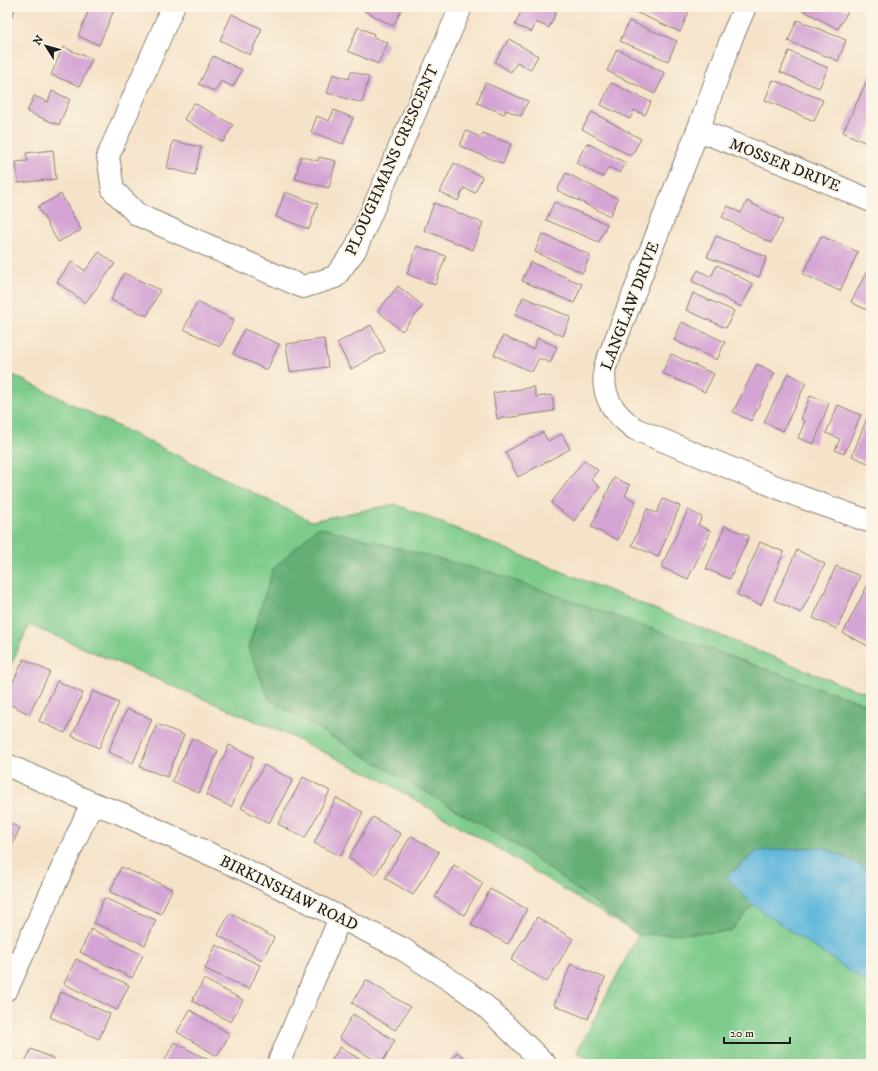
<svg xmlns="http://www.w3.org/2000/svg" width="878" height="1071" font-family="'IM FELL DW Pica',serif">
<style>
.green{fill:#7ccb8b;stroke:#4c7454}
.forest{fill:#65af77;stroke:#40664a}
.water{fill:#60b7dc;stroke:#3e6a7c}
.building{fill:#d4a4d4}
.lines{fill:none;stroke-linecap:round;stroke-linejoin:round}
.minor-casing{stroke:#888072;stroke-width:24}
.minor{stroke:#fff;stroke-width:22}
.labels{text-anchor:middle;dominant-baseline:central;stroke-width:4;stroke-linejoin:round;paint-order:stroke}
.street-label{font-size:16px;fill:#1c1c1c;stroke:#fcf5e5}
</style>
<rect width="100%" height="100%" fill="#fcf5e5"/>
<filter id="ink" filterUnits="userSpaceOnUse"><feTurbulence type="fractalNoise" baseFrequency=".025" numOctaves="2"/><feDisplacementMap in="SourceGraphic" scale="8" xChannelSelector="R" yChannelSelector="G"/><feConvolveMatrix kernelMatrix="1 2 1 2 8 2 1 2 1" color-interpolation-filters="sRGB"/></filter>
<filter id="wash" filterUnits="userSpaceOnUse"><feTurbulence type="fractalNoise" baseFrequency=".012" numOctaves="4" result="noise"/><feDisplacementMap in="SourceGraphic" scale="16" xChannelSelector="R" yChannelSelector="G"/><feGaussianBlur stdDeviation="0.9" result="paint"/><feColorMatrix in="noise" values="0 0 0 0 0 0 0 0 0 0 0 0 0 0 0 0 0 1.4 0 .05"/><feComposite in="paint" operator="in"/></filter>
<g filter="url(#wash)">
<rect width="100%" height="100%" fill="#f5e3c9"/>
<polygon class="green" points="7,372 311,521 395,504 850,688 871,693 871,1064 593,1064 577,1052 638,935 500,850 382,780 279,731 29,625 7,674"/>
<polygon class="forest" points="318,527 493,573 871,706 871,873 861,865 726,877 753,905 730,932 638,935 524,850 270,700 248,648 273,569"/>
<polygon class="water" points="822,847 861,865 871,873 871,986 753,905 726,877 758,851"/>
<g id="blocks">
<g class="building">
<polygon points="7,7 16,7 9,22 7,22"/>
<polygon points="90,7 108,7 114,10 99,45 78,36"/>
<polygon points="365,7 403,7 393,26 363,10"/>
<polygon points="523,7 545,7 556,12 549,28 536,22 532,32 515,25"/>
<polygon points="633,7 680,7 689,11 680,32 631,10"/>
<polygon points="804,7 840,7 848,11 838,29 802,10"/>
<polygon points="232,14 262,29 250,55 220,40"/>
<polygon points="797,20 846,40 838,61 788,41"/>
<polygon points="629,21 677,41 668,61 620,41"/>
<polygon points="358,27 374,34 373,37 388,43 378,64 348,51"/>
<polygon points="509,39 538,56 530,70 517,62 511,72 495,62"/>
<polygon points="63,47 92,59 80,86 51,75"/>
<polygon points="617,49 665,73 655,94 607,71"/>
<polygon points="789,51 828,68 819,88 780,72"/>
<polygon points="213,56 242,70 233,87 221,81 215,92 199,84"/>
<polygon points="351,71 369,77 362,103 327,93 333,74 349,79"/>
<polygon points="871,72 871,127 864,142 843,132"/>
<polygon points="773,80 823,100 814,121 765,100"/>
<polygon points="485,83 528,101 521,116 506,110 504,114 477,103"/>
<polygon points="611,83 651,102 645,115 634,110 630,119 601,105"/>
<polygon points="52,91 70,99 59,125 27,112 34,96 48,102"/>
<polygon points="194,103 233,125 223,142 184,119"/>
<polygon points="334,110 353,118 343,144 311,132 317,116 329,121"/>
<polygon points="592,112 641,139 631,156 582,129"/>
<polygon points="466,131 481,137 483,133 511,144 503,164 460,146"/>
<polygon points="173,141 201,147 195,175 167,168"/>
<polygon points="587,143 626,163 620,173 609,167 603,177 576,163"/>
<polygon points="53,150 56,179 18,183 16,162 28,161 26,153"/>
<polygon points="301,156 318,161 319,157 336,161 329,188 295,179"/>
<polygon points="454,163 482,177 475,193 464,188 458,201 440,192"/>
<polygon points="566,173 618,199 610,216 557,190"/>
<polygon points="285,192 318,204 309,229 276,217"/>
<polygon points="61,194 81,230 58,242 38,207"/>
<polygon points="747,201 783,220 771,243 722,217 728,206 741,213"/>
<polygon points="554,202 607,224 599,242 546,220"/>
<polygon points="434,203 483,223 473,250 424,230"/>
<polygon points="542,234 590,255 583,273 535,252"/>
<polygon points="716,236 767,257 759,277 707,257"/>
<polygon points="821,236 858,252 840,291 803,274"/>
<polygon points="417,246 446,256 435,285 407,274"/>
<polygon points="99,252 115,264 85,303 57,282 72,261 85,271"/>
<polygon points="530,262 582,284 574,303 522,281"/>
<polygon points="871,263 871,312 851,302"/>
<polygon points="717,265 753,284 741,307 692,281 698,270 711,277"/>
<polygon points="124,273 160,290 147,316 111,300"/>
<polygon points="398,286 423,306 402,331 378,311"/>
<polygon points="693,293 734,311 726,328 686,310"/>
<polygon points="523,297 571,317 563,336 515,315"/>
<polygon points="197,302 234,320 220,347 184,329"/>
<polygon points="682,322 725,342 717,360 674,340"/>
<polygon points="371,325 385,351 351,369 337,343"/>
<polygon points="244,329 279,344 267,370 233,354"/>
<polygon points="503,336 533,349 538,338 557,347 550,363 539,358 532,372 494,355"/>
<polygon points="324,339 328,367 290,372 286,344"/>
<polygon points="671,354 714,374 705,392 662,373"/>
<polygon points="757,364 775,373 751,421 733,412"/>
<polygon points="788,373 806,383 783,431 764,422"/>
<polygon points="534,387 536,397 552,395 554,411 497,419 493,393"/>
<polygon points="810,396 829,403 814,444 798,438 805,421 801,419"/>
<polygon points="838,405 861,415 844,454 835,450 840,439 826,433"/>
<polygon points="871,408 871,461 870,464 852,456"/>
<polygon points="543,432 548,441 562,434 570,449 518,477 505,452"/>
<polygon points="584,460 598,470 591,480 600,487 574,521 551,503"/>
<polygon points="614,478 630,485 625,496 636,501 618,540 591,527"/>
<polygon points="663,499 680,506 658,557 632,545 647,509 657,513"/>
<polygon points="688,510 702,517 698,525 711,531 688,579 661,567"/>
<polygon points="725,526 749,536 730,579 706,569"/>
<polygon points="760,542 784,552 761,605 737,595"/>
<polygon points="797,550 825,564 801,613 774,600"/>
<polygon points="836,566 860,576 837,629 813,618"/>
<polygon points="867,586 871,587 870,647 843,633"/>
<polygon points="24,659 50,672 29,714 7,703 7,694"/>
<polygon points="57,681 83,693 65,733 39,721"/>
<polygon points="93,691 119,703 99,748 72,736"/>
<polygon points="127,709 152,719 133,763 108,752"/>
<polygon points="157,724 184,735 167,777 140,767"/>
<polygon points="192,738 218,751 199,793 172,781"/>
<polygon points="229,745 254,757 231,807 206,795"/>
<polygon points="264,765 293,780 269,823 241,808"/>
<polygon points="303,777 330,791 305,838 278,824"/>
<polygon points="336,798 363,812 341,856 314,843"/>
<polygon points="373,817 401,834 375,875 348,858"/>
<polygon points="7,822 20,828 10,849 7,848"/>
<polygon points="411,836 439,852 413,895 385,878"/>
<polygon points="454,865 483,883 464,915 435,897"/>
<polygon points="121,867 172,889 161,914 110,892"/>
<polygon points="490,889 527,909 508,944 471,925"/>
<polygon points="104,898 156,920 145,945 94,923"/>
<polygon points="230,913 274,938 262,960 218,935"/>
<polygon points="537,917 573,939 547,982 511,960"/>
<polygon points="91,929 143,955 132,978 80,952"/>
<polygon points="216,945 260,965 249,989 205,969"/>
<polygon points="76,959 129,985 117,1010 64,984"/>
<polygon points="571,964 605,978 588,1019 554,1005"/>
<polygon points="204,979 243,1000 231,1022 192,1001"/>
<polygon points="366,980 410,1007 395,1030 352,1003"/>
<polygon points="61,992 110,1014 99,1039 50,1017"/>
<polygon points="190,1010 230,1034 217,1056 177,1032"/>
<polygon points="353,1014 395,1041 381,1064 339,1038"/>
<polygon points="174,1042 216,1064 163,1064"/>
<polygon points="340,1047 367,1064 329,1064"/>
<polygon points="31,1049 54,1059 52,1064 24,1064"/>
<polygon points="457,1052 473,1064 448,1064"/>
</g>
</g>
</g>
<g filter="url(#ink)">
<use href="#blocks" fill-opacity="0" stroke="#888072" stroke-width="1"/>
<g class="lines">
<g class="minor-casing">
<g id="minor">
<polyline points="173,7 108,156 113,190 138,215 303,287 335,277 355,250 461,7"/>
<path d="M745,7L732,37L698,130L605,367C601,396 612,412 635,429L801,497L871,522"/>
<polyline points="698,130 793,167 871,201"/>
<polyline points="7,765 92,803 120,813 247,871 401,948 468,992 484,1005 545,1064"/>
<polyline points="7,989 92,803"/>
<polyline points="278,1064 340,918"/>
</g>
</g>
<use href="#minor" class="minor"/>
</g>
</g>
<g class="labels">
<g class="street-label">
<text transform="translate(392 160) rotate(-66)">PLOUGHMANS CRESCENT</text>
<text transform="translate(785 165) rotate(22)">MOSSER DRIVE</text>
<text transform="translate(630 306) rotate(-69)">LANGLAW DRIVE</text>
<text transform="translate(289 893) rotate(26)">BIRKINSHAW ROAD</text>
</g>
</g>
<rect width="878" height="1071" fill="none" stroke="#fcf5e5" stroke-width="24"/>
<g transform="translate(46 46) rotate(307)" stroke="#fcf5e5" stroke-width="3" paint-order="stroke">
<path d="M0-3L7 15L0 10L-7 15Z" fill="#1c1c1c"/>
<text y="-6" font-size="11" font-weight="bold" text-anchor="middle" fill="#1c1c1c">N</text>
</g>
<path d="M724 1037v6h66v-6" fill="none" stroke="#1c1c1c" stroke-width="2"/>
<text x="730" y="1037" font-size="12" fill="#1c1c1c" stroke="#fcf5e5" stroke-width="3" paint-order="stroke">20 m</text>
</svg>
